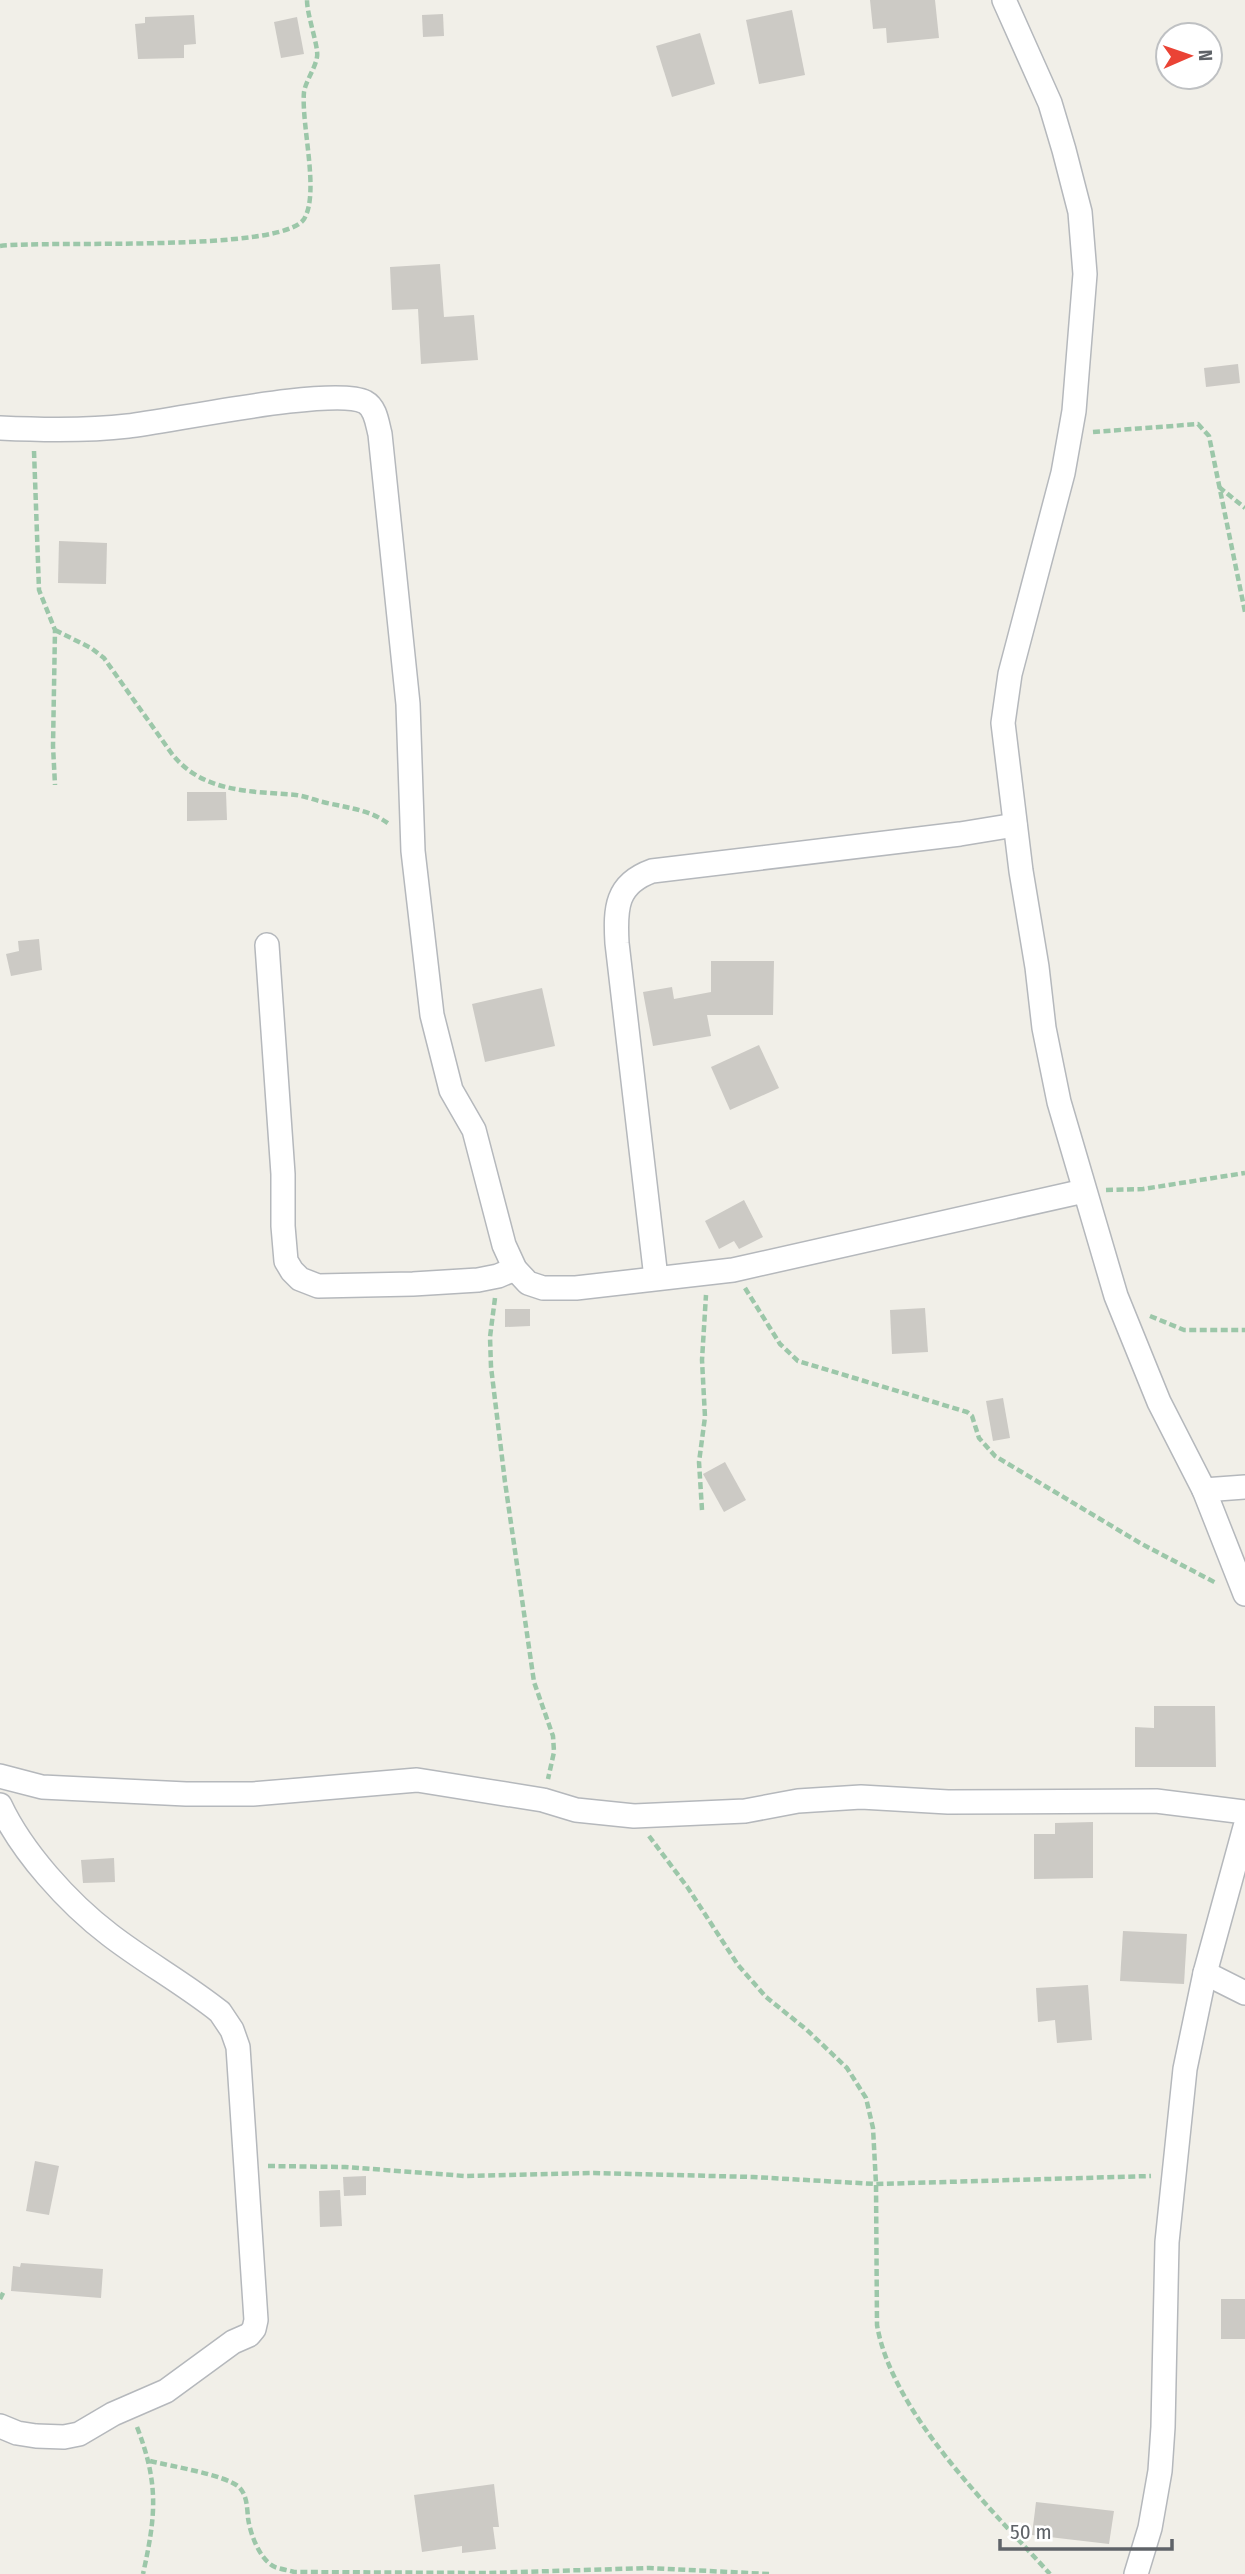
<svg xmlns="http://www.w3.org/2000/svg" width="1245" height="2574" font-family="'Fira Sans Condensed',sans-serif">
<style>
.building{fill:#cccac5}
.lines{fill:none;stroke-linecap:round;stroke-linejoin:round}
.minor-casing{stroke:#b5b8bc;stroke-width:26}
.path{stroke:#9cc7a9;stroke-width:4.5;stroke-dasharray:7 3.5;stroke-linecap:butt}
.minor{stroke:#fff;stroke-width:23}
</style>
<rect width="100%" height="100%" fill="#f1efe8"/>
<g class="building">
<polygon points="870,0 935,0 939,38 887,43 886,28 873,29"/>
<polygon points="792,10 805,75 759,84 746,20"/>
<polygon points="443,14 444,36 423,37 422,15"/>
<polygon points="194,15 196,44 184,45 184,58 138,59 135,24 145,23 145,17"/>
<polygon points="297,17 304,54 281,58 274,22"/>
<polygon points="700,33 715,84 672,97 656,46"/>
<polygon points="440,264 444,317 474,315 478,360 421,364 418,309 392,310 390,267"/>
<polygon points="1238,364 1240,383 1206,387 1204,368"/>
<polygon points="59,541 107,543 106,584 58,583"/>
<polygon points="187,792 226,792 227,820 187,821"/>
<polygon points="39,939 42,970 11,976 6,954 19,951 18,941"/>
<polygon points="711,961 774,961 773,1015 707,1015 711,1036 653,1046 643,992 672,987 674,999 711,992"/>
<polygon points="542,988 555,1046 485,1062 472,1004"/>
<polygon points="759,1045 779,1088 730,1110 711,1067"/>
<polygon points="744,1200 763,1237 739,1249 734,1241 719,1249 705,1221"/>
<polygon points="925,1308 928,1352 892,1354 890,1310"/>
<polygon points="505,1309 530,1309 530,1326 505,1327"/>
<polygon points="1003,1398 1010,1438 993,1441 986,1401"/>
<polygon points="725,1462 746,1500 724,1512 703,1474"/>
<polygon points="1154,1706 1215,1706 1216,1767 1135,1767 1135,1727 1154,1728"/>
<polygon points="1093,1822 1093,1878 1034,1879 1034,1834 1055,1834 1055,1823"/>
<polygon points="114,1858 115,1882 83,1883 81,1860"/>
<polygon points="1123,1931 1187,1934 1184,1984 1120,1981"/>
<polygon points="1088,1985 1092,2040 1057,2043 1055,2020 1038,2022 1036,1988"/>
<polygon points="35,2161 59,2166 49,2215 26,2211"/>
<polygon points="366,2176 366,2195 344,2196 343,2177"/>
<polygon points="340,2190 342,2226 320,2227 319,2191"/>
<polygon points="21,2263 103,2269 101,2298 11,2291 13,2266 20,2267"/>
<rect x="1221" y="2299" width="24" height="40"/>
<polygon points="494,2484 499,2527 493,2527 496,2549 462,2553 462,2546 422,2552 414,2495"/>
<polygon points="1036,2502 1114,2511 1109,2544 1032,2535"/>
</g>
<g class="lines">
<g class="minor-casing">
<g id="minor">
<polyline points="1004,0 1050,103 1064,150 1080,212 1085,274 1074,411 1063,473 1010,674 1003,723 1021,871 1037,967 1044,1028 1059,1102 1116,1296 1159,1402 1204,1490 1245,1594"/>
<path d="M0,428C42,430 86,431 128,426C172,421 334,386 365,402C376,408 377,423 380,434L408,704L413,851L432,1015L451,1090L474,1130L504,1245L515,1269L528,1283L543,1288H576L733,1270L1084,1191"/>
<polyline points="267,945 283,1174 283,1226 286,1261 292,1271 300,1279 318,1286 413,1284 478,1280 498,1276 515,1269"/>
<path d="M656,1278L617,943C615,908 616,884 652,871L960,834L1015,825"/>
<polyline points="1204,1490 1245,1487"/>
<polyline points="0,1776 42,1787 186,1794 253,1794 417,1780 543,1800 576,1810 634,1816 745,1811 798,1801 861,1797 948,1802 1156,1801 1245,1812"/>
<path d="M0,1805C22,1852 68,1903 110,1935C145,1962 185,1984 220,2012L232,2030L238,2047L256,2320L254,2329L249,2335L233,2342L166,2391L113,2414L79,2434L64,2437L36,2436L17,2433L0,2426"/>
<polyline points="1205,1973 1245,1993"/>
<polyline points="1136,2574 1150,2528 1160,2471 1163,2427 1167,2242 1185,2069 1205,1973 1245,1827"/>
</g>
</g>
<g class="path">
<path d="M0,246C48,240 282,253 304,219C320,193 301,125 304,92C306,80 315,69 317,57C319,47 307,16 307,0"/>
<polyline points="1093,432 1198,424 1209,436 1245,612"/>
<polyline points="34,451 39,590 55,630 53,746 55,785"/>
<polyline points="1219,487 1245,508"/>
<path d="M55,630L91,648L104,658L172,754C203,793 250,791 296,795C305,796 314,800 323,802C347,808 369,809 389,824"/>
<polyline points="1106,1190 1143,1189 1245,1173"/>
<polyline points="745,1288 780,1344 798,1361 967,1412 972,1416 979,1438 995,1456 1140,1543 1216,1583"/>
<polyline points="495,1298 490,1337 491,1367 505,1482 534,1682 553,1736 554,1752 548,1779"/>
<polyline points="1150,1316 1184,1330 1245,1330"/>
<polyline points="702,1510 699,1462 705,1417 702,1360 706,1295"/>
<path d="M649,1836L688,1888L738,1965L766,1997L807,2030L847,2068L866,2098L873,2128L876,2184L877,2325C892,2413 991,2509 1050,2574"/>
<polyline points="268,2166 345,2167 465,2176 594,2173 753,2177 876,2184 1151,2176"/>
<polyline points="0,2299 4,2291"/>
<path d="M137,2427C159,2484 156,2515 143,2574"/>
<path d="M150,2461C170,2466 226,2475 239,2487C247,2495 247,2507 248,2518C250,2533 259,2558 273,2566C278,2569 288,2570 294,2572L489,2573L649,2568L769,2574"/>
</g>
<use href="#minor" class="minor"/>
</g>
<g transform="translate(1189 56) rotate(88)"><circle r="33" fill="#ffffff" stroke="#bfc1c3" stroke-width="2"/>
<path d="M0-5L12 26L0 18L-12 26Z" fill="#ea4335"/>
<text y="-10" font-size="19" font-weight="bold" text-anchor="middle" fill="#5f6368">N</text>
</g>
<path d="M1000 2539v10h172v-10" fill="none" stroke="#5f6368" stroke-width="3.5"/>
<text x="1010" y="2539" font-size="21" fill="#5f6368" stroke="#ffffff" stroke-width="5" paint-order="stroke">50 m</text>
</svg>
